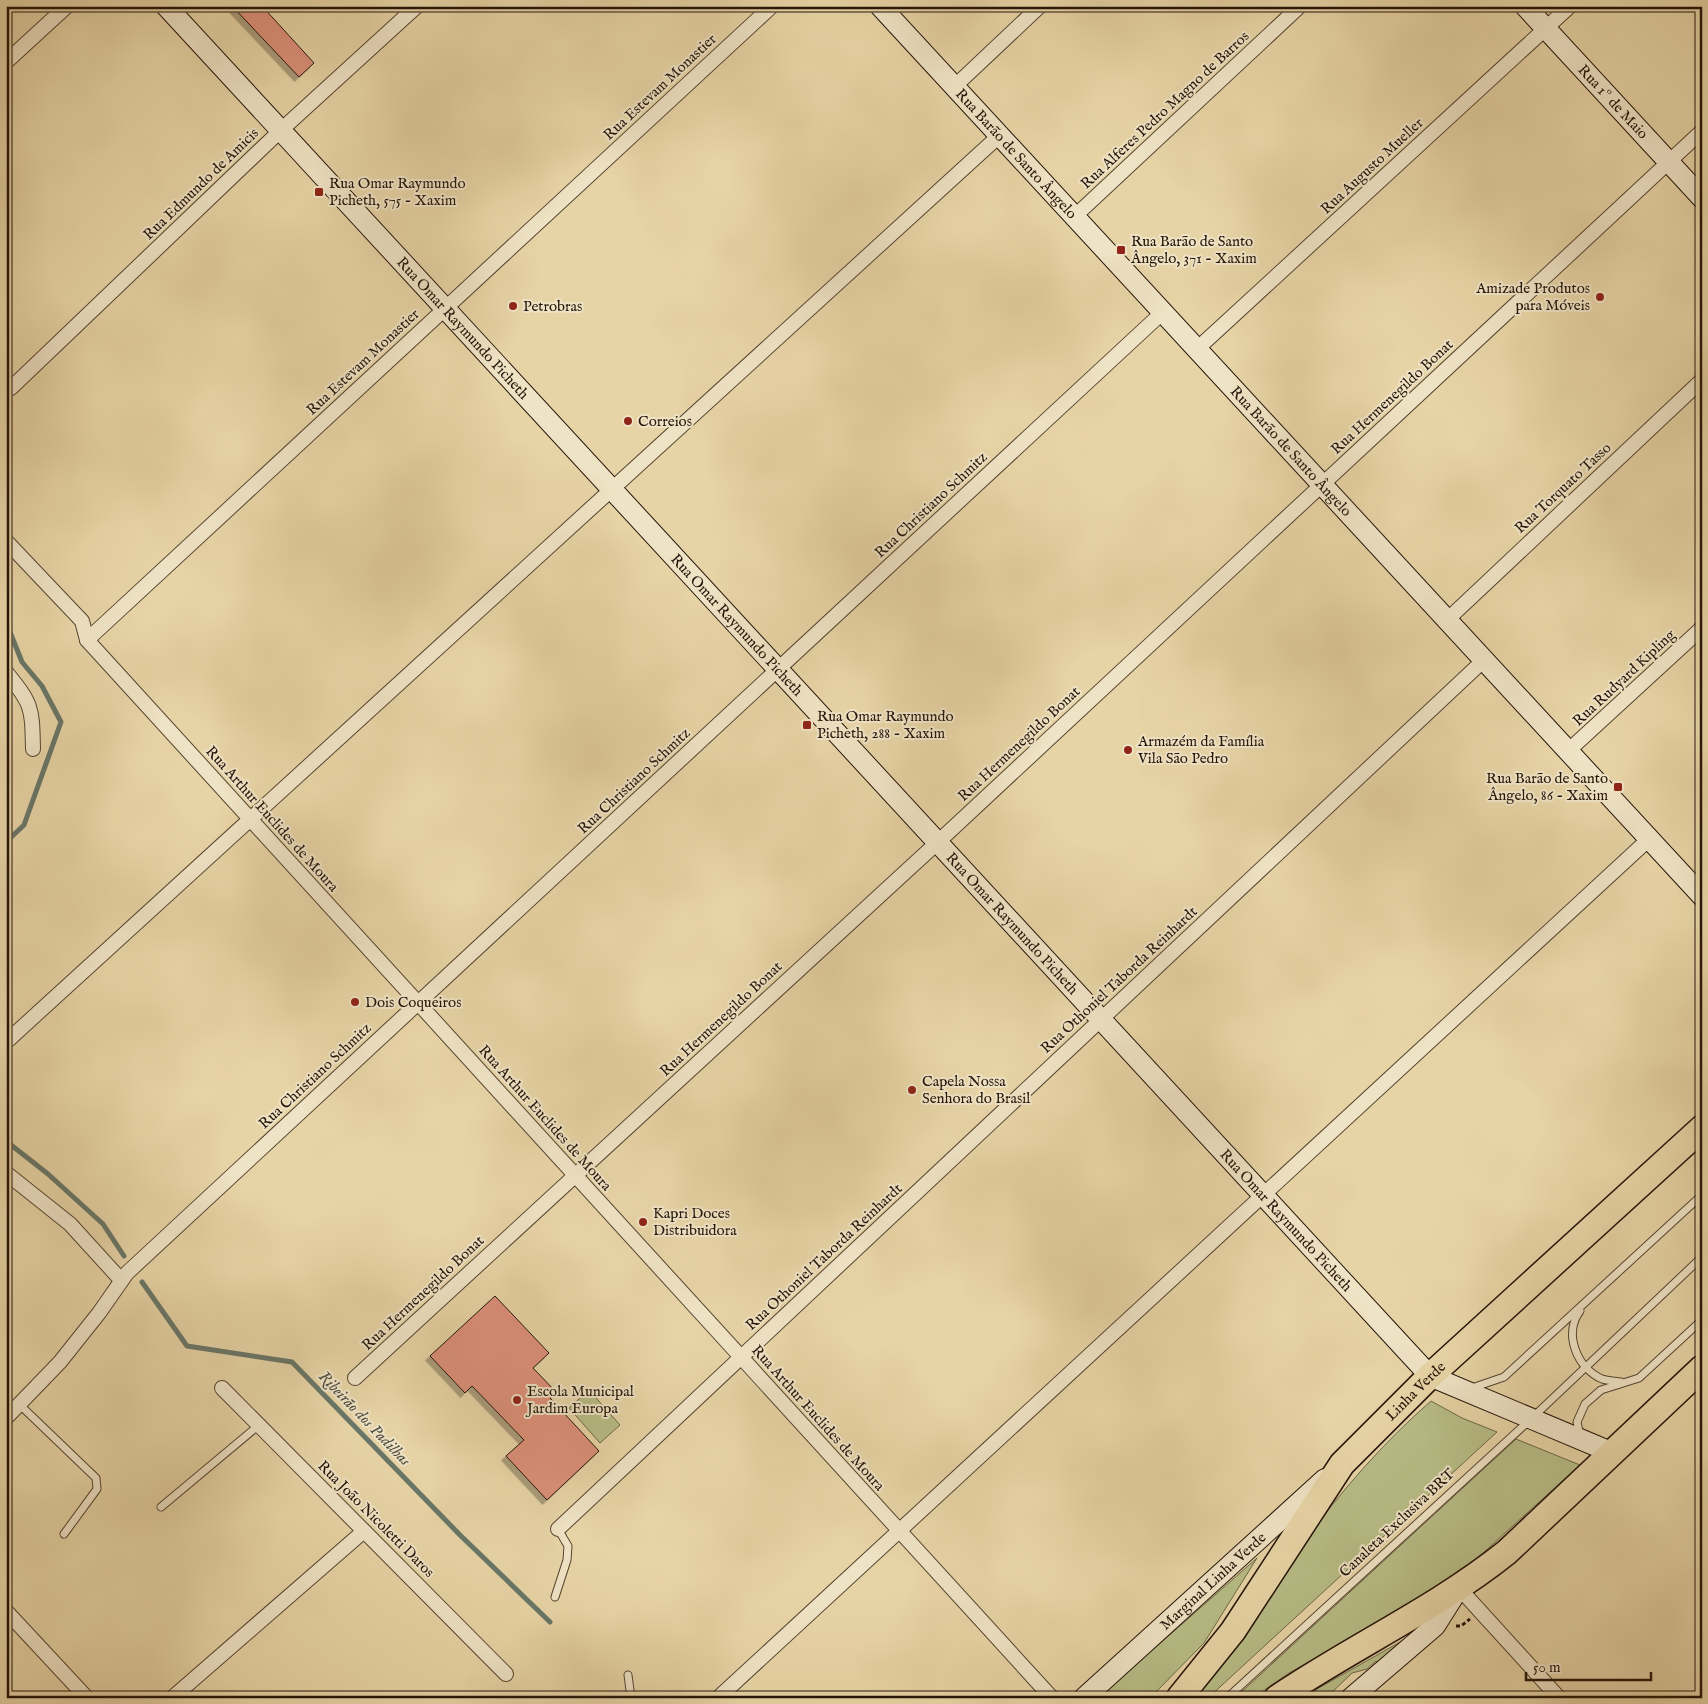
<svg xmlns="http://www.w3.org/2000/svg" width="1708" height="1704" font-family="'IM FELL English',serif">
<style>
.green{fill:#b7bc86;stroke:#6e6848}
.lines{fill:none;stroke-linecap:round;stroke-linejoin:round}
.stream{stroke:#697768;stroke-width:5}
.building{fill:#dc907a;stroke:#25150a;filter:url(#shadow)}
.lane-casing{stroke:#564531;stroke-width:9}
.street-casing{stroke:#564531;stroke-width:16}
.secondary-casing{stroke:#25150a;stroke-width:22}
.highway-casing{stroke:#25150a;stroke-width:28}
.path{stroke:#25150a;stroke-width:3;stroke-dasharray:4 2.5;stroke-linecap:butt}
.lane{stroke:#efe3c5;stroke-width:7}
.street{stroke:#efe3c5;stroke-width:14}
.secondary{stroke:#efe3c5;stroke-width:20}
.highway{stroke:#e7d4a6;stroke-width:25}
.poi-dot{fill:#8f2418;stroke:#efe3c5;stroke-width:2}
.labels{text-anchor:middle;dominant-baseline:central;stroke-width:4;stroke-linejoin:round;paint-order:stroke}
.street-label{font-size:15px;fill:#25150a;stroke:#efe3c5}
.poi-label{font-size:15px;fill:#25150a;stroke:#efe3c5;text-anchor:start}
.water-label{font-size:16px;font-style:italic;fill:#4d4e41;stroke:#efe3c5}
</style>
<defs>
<filter id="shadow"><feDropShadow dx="-4.5" dy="4.5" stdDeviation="0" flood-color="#0004"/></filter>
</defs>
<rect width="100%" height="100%" fill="#e7d4a6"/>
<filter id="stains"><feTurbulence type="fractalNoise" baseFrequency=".004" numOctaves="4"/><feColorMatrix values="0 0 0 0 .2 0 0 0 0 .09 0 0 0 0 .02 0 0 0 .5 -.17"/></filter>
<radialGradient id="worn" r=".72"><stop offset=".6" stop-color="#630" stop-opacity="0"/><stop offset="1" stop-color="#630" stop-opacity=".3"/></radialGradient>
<g class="green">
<polygon points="589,1390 620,1425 600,1443 569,1408"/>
<path d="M1431,1401L1462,1418L1497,1432L1208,1698H1193C1267,1594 1334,1485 1431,1401Z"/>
<polygon points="1516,1439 1580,1465 1472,1563 1443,1583 1377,1624 1289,1673 1253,1698 1235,1698"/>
<polygon points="1257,1558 1204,1643 1150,1698 1098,1698"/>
<polygon points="1416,1633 1382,1667 1376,1661 1367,1669 1352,1673 1326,1698 1301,1698"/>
</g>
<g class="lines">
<g class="stream">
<polyline points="6,622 22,662 42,686 61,722 24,825 6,842"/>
<polyline points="6,1141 48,1174 103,1224 124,1256"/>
<polyline points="142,1282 187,1346 292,1362 460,1535 550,1622"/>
</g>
</g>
<g class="building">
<polygon points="232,6 262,6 314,63 299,77"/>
<polygon points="495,1296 549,1353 533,1368 557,1393 550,1398 599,1451 547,1500 506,1456 524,1440 472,1386 465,1393 430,1356"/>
</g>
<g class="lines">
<g class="lane-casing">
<g id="lane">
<path d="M1580,1311C1563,1334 1577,1368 1602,1379C1608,1381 1615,1381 1621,1382"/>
<polyline points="1472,1388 1504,1377 1702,1195"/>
<polyline points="20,1405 96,1478 97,1489 64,1534"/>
<polyline points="1580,1436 1577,1422 1585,1404 1601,1390 1639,1378 1702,1320"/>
<polyline points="161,1507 259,1425"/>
<polyline points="555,1597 567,1560 568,1546 558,1529"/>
<polyline points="628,1675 631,1698"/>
<polyline points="1227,1698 1531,1419 1702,1257"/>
</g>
</g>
<g class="street-casing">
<g id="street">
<polyline points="6,62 67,6"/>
<polyline points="954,87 1040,6"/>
<polyline points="1074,217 1300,6"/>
<polyline points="1197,349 1570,6"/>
<polyline points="11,388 280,131 417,6"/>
<polyline points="7,542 82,621 87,640 1052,1698"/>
<polyline points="1447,620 1702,380"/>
<polyline points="87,640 772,6"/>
<path d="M6,672C33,705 32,708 33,749"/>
<polyline points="1568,751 1702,628"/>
<polyline points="6,1042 999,136"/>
<polyline points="6,1173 70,1224 121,1280"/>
<polyline points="355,1378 938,842 1702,131"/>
<polyline points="222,1388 506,1674"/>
<polyline points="6,1418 60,1362 99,1313 127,1273 1163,312"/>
<polyline points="558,1529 1484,660"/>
<polyline points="1459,1588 1559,1698"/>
<polyline points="6,1611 87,1698"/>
<polyline points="172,1698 364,1531"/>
<polyline points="718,1698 1649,839"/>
</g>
</g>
<g class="secondary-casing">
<g id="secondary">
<path id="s1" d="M166,6L1430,1376L1613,1453"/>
<path id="s2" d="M880,6L1702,896"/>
<polyline points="1525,6 1702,198"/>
<path id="s3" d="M1084,1698L1325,1479"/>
<polyline points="1351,1698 1435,1626 1459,1588"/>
</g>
</g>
<g class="highway-casing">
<g id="highway">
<path id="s4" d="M1179,1698L1233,1631L1342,1464L1430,1376L1702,1128"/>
<path d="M1277,1698C1352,1647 1436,1609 1507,1552L1702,1368"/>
</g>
</g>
<polyline class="path" points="1456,1626 1461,1626 1470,1619"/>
<use href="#lane" class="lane"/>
<use href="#street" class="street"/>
<use href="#secondary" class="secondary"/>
<use href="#highway" class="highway"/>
</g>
<g class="poi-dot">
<rect x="314" y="187" width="10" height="10" rx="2.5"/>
<rect x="1116" y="245" width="10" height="10" rx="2.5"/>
<circle cx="1600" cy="297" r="5"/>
<circle cx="513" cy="306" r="5"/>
<circle cx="628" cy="421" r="5"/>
<rect x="802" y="720" width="10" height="10" rx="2.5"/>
<circle cx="1128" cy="750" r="5"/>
<rect x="1613" y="782" width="10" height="10" rx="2.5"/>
<circle cx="355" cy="1002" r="5"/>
<circle cx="912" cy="1090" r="5"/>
<circle cx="643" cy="1222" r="5"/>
<circle cx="517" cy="1400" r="5"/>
</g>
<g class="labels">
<g class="street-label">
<text transform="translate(660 87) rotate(-43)">Rua Estevam Monastier</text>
<text transform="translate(1613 102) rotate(47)">Rua 1º de Maio</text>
<text transform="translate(1165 110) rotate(-43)">Rua Alferes Pedro Magno de Barros</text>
<text stroke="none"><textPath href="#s2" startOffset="201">Rua Barão de Santo Ângelo</textPath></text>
<text transform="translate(1372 166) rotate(-43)">Rua Augusto Mueller</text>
<text transform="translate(201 184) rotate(-44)">Rua Edmundo de Amicis</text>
<text stroke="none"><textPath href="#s1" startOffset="438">Rua Omar Raymundo Picheth</textPath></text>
<text transform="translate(363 362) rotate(-43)">Rua Estevam Monastier</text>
<text transform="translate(1392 397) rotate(-43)">Rua Hermenegildo Bonat</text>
<text stroke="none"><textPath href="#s2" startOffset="606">Rua Barão de Santo Ângelo</textPath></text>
<text transform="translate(1563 488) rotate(-43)">Rua Torquato Tasso</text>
<text transform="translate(931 505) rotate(-43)">Rua Christiano Schmitz</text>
<text stroke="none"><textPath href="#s1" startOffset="842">Rua Omar Raymundo Picheth</textPath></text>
<text transform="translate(1624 678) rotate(-43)">Rua Rudyard Kipling</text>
<text transform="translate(1019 744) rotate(-43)">Rua Hermenegildo Bonat</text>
<text transform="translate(634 781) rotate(-43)">Rua Christiano Schmitz</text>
<text transform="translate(272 819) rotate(48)">Rua Arthur Euclides de Moura</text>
<text stroke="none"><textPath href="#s1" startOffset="1248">Rua Omar Raymundo Picheth</textPath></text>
<text transform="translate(1119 980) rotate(-43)">Rua Othoniel Taborda Reinhardt</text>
<text transform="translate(721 1019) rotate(-43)">Rua Hermenegildo Bonat</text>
<text transform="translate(315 1076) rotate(-43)">Rua Christiano Schmitz</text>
<text transform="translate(545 1118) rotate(48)">Rua Arthur Euclides de Moura</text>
<text stroke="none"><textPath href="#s1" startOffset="1652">Rua Omar Raymundo Picheth</textPath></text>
<text transform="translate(824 1257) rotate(-43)">Rua Othoniel Taborda Reinhardt</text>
<text transform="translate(423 1293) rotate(-43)">Rua Hermenegildo Bonat</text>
<text stroke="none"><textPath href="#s4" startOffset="389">Linha Verde</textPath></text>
<text transform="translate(818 1418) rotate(48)">Rua Arthur Euclides de Moura</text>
<text transform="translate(376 1519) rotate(45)">Rua João Nicoletti Daros</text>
<text transform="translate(1397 1523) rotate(-43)">Canaleta Exclusiva BRT</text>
<text stroke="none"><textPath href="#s3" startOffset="174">Marginal Linha Verde</textPath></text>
</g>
<g class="poi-label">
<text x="329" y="183">Rua Omar Raymundo<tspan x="329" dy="17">Picheth, 575 - Xaxim</tspan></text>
<text x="1131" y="241">Rua Barão de Santo<tspan x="1131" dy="17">Ângelo, 371 - Xaxim</tspan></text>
<text x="1590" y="288" text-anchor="end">Amizade Produtos<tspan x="1590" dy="17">para Móveis</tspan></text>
<text x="523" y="306">Petrobras</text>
<text x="638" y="421">Correios</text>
<text x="817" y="716">Rua Omar Raymundo<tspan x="817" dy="17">Picheth, 288 - Xaxim</tspan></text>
<text x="1138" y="741">Armazém da Família<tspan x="1138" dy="17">Vila São Pedro</tspan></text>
<text x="1608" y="778" text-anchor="end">Rua Barão de Santo<tspan x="1608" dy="17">Ângelo, 86 - Xaxim</tspan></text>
<text x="365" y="1002">Dois Coqueiros</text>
<text x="922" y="1081">Capela Nossa<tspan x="922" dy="17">Senhora do Brasil</tspan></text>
<text x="653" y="1213">Kapri Doces<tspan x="653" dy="17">Distribuidora</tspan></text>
<text x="527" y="1391">Escola Municipal<tspan x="527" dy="17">Jardim Europa</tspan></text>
</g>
<g class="water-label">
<text transform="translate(364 1419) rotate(46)">Ribeirão dos Padilhas</text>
</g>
</g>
<rect width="1708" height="1704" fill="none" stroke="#e7d4a6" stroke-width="25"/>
<rect x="8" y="8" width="1693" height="1689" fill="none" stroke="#25150a" stroke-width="2.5"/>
<rect x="12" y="12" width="1683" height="1679" fill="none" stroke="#25150a"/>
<path d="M1526 1672v8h125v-8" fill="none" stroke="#25150a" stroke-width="2.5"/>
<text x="1533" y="1672" font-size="15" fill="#25150a" stroke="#efe3c5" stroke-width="4" paint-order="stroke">50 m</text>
<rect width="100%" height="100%" filter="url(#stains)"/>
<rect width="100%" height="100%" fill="url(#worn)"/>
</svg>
